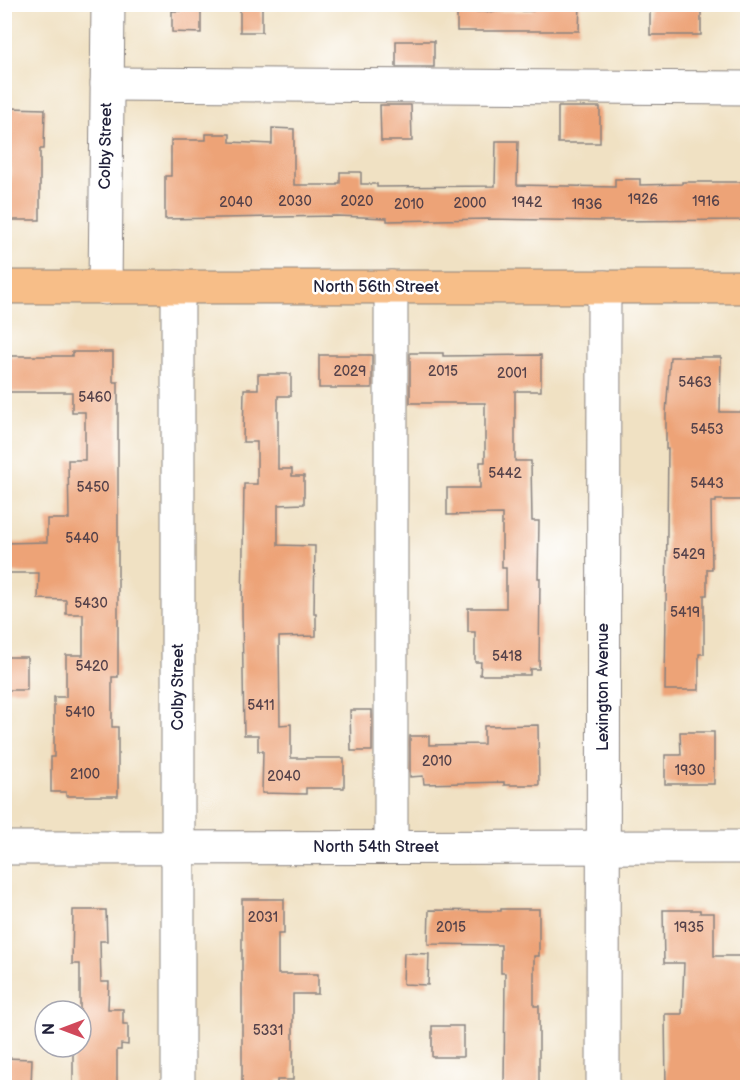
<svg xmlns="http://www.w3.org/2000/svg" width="752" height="1092" font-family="'Balsamiq Sans',sans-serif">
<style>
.building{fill:#eda377}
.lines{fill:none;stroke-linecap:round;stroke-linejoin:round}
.minor-casing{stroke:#89827f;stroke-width:35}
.major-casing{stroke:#89827f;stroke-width:35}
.minor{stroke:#fff;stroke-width:33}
.major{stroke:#f7be88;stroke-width:33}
.labels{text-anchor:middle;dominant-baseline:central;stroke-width:5;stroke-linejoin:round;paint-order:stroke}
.number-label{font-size:14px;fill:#55424a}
.street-label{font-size:16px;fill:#22223b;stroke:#fff}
</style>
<rect width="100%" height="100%" fill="#fff"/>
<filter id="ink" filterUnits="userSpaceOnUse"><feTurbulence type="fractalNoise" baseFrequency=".0167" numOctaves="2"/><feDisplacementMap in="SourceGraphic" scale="12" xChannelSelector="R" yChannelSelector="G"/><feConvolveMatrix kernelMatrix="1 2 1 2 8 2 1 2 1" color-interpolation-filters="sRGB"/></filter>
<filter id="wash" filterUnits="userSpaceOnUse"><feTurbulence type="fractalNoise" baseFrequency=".008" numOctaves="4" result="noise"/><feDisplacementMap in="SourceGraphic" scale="24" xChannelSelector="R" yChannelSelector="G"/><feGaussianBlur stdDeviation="1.35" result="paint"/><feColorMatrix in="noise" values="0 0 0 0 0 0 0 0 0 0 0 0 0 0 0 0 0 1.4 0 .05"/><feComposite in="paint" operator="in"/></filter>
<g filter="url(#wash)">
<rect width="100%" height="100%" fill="#f0e1c3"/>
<g id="blocks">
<g class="building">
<polygon points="180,4 201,4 201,33 172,32 172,11 180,11"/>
<polygon points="533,4 580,4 579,31 457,31 457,12 533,11"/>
<rect x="240" y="5" width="22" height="27"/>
<polygon points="650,6 701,7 701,35 650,35"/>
<rect x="396" y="41" width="38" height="26"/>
<polygon points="380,105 411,105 412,141 381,141"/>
<rect x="558" y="107" width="42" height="36"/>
<polygon points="10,108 45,109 44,149 40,149 40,220 4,220 4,185 10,185"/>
<polygon points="272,128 294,129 294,185 337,185 337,183 340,183 340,172 361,172 361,184 377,184 377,187 495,186 496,141 518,141 517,185 615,187 615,179 640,179 640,185 682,184 682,182 747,182 747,220 608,221 488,219 387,221 387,218 337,216 165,219 165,176 171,176 171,140 206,140 206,134 230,134 230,142 272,144"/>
<polygon points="72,352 113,352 113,382 118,382 118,677 112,677 112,727 118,727 118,796 66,796 66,792 51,792 51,757 54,757 54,697 66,697 66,655 83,655 83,614 66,614 66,600 38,599 39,573 4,573 4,543 47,542 47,519 69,519 68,460 85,460 85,412 72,412 72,392 4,392 4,356 72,356"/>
<polygon points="410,353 443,353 443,356 541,355 541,391 515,391 515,461 531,461 532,521 539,521 538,578 540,578 539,669 530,669 530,675 480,675 481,662 475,662 475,632 468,632 468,608 506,608 506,568 502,568 502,514 447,515 447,488 480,488 480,462 485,462 485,403 410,403"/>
<rect x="319" y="355" width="53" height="33"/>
<polygon points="670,357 721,357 720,412 747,412 746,500 716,500 716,502 711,502 712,569 707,569 707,595 704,595 704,654 699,654 699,690 665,690 668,449 666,449 666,414"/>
<polygon points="258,374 291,374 291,396 278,396 278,469 292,469 292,476 304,476 304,504 278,505 278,545 315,546 314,614 316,614 316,636 279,637 280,725 291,724 291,758 344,758 344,788 306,788 306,794 262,793 263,751 258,751 258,735 244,735 242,610 244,484 257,484 257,442 243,442 244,389 258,389"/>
<rect x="4" y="657" width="23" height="33"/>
<polygon points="350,710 372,710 372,751 351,751"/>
<polygon points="538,725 539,785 504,785 504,782 424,784 423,776 410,777 410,736 429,736 429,745 484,744 484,726"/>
<polygon points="680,732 714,732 714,784 665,784 665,755 681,755"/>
<polygon points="242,899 284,899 284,934 278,934 278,974 318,974 318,994 293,994 293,1080 277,1080 277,1088 242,1088"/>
<polygon points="501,909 539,909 539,956 534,956 534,1006 539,1006 539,1088 504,1088 505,973 501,973 501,945 428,944 429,910 501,911"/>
<polygon points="73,910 106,910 107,941 100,941 101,982 109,982 108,1009 123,1009 123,1024 128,1024 128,1045 121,1044 121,1050 117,1050 117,1088 73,1088 73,1049 71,1047 81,1047 81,1011 72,1011 80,1010 80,964 72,964"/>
<polygon points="663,910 700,910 700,913 714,913 714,956 747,956 747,1088 666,1088 665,1014 682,1014 684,963 664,963"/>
<polygon points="404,953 429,954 428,985 403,984"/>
<rect x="432" y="1026" width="31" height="31"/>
<polygon points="4,1058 32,1059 31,1088 4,1088"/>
</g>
</g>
</g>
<g filter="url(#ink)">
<use href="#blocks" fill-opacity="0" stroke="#89827f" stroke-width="1.5"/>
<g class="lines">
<g class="minor-casing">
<g id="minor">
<polyline points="107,84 748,88"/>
<polyline points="105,288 108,4"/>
<polyline points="391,847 391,287"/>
<polyline points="4,848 748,847"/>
<polyline points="178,1088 178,287"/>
<polyline points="603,1088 604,287"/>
</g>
</g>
<g class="major-casing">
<polyline id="major" points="4,287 748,287"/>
</g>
<use href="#minor" class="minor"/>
<use href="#major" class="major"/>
</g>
</g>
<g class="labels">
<g class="number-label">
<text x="643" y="199">1926</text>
<text x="295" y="201">2030</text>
<text x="357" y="201">2020</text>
<text x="706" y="201">1916</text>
<text x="236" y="202">2040</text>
<text x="527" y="202">1942</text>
<text x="470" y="203">2000</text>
<text x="409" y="204">2010</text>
<text x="587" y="204">1936</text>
<text x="350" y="371">2029</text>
<text x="443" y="371">2015</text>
<text x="512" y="373">2001</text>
<text x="695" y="382">5463</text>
<text x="95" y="397">5460</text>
<text x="707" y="429">5453</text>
<text x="505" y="473">5442</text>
<text x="707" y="483">5443</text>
<text x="93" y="487">5450</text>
<text x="82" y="538">5440</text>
<text x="689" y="554">5429</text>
<text x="91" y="603">5430</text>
<text x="685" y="612">5419</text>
<text x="507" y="656">5418</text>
<text x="92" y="666">5420</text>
<text x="261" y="705">5411</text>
<text x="80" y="712">5410</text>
<text x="437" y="761">2010</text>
<text x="690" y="770">1930</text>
<text x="85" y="774">2100</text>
<text x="284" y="776">2040</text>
<text x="263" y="917">2031</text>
<text x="451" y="927">2015</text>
<text x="689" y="927">1935</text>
<text x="268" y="1030">5331</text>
</g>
<g class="street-label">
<text transform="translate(106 146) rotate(-89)">Colby Street</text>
<text x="376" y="287">North 56th Street</text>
<text transform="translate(178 687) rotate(-90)">Colby Street</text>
<text transform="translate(603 687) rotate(-90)">Lexington Avenue</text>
<text x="376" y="847">North 54th Street</text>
</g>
</g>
<rect width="752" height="1092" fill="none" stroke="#fff" stroke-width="24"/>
<g transform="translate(63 1029) rotate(270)"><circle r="28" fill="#ffffff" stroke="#a7a7b1" stroke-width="1.5"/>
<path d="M0-4.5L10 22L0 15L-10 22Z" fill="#d1495b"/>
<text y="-9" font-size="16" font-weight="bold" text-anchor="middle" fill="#22223b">N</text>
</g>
</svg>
